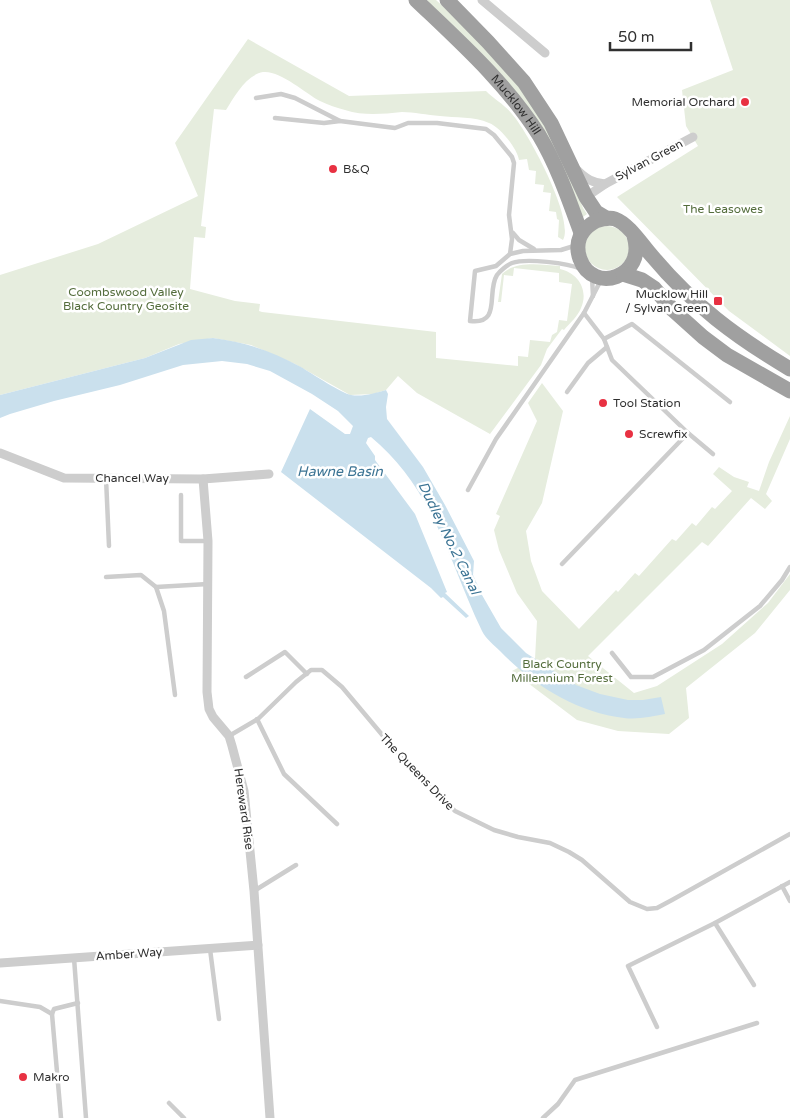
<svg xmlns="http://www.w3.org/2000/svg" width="790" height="1118" font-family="'Varela Round',sans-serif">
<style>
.green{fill:#e6edde}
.water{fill:#cae0ed}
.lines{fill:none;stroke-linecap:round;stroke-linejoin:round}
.service{stroke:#cdcdcd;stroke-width:4.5}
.minor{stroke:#cdcdcd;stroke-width:9}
.trunk{stroke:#a0a0a0;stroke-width:15}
.poi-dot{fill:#e83142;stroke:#fff;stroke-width:2}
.labels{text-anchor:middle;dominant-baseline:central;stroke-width:5;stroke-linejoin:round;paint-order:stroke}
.poi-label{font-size:12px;fill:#303030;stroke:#fff;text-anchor:start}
.street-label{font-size:12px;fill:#303030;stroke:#fff}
.park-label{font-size:12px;fill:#546d3c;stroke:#fff}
.water-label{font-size:14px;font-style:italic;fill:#3c7494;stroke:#fff}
</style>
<rect width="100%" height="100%" fill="#fff"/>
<g class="green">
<polygon points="427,0 436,0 485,45 532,102 569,171 583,208 587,214 583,217 567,177"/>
<polygon points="710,0 790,0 790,356 729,311 617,197 698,146 686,126 682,90 733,70"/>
<path d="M248,39L349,96L486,91C494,99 505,105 512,114C528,132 575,219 563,240L558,237L559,220L557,219L556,212L549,211L551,193L543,192L544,185L535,184L536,171L529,170L527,159L519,160C517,148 500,127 489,123C474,116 455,118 440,116C427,115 414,112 402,112C382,114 364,116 345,110C337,108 328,105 320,101C305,93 280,70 263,72C246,75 234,97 226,110L214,109L201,226L206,227L205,238L194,237L190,289L235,301L260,304L259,311L262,312L436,332V358L518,366V356L528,357L530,340L550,342L552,335L557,332L559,320L567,321L572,284L559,282V273L514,268L513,276L504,275L501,302H498L502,274C516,260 542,265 560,266V269C578,273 589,290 581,308C578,316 570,323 564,330L562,329L547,349L541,365L490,434L417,393L398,376L386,390L373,394L350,395L295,364L251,345L213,338L179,344L145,358L0,395V275L98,244L198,196L175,143Z"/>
<circle cx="607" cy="248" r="22"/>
<polygon points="542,383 563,411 542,503 526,531 531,561 542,591 579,629 616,590 618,592 635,573 639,576 672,539 676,541 692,523 696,526 712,507 715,509 732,491 713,474 719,467 734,477 749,482 747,487 759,491 769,462 790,416 790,439 766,494 772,501 765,509 751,498 708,546 702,542 588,656 634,693 657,686 722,644 768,603 790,574 790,590 755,633 686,688 689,718 669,734 618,731 577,720 512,671 535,659 537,621 517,593 499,550 494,530 500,516 496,514 537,421 528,403"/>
</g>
<path class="water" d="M213,338C245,342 272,351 301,367C311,373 343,394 351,395C363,397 375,393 386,390L388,394L386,407L387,419L423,467L445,505L474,561L473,575L482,595L501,628L526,653L576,685L600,694L628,700H643L661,697L665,714C652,716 638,720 624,718C576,712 533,685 500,651C494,645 486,639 482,631C449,562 434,489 371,437L368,438L366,443L375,456V460L415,514L447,592L445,593L469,616L466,618L443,597L441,598L431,588L281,472L310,409L345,434H350L353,426L338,411L312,394L270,371L247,364L222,361L183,365L120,385L54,401L10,414L0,418V395L145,358L191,340Z"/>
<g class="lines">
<g class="service">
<polyline points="256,98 281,94 295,98 340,121 324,123 275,118"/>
<polyline points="340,121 395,128 408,123 437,123 486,129 494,135 512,157 514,163 509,215 512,239 510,254"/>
<polyline points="513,233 519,240 534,249"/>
<path d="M574,246L561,250L523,251L510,254L496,266L475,271L470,321C502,325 486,292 497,275C500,271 507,265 512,263C526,258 568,263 581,269"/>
<polyline points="592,277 593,296"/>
<polyline points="604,339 632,324 730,402"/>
<polyline points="567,392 588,363 607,347"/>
<polyline points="688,433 713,454"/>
<polyline points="106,478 109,546"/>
<polyline points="468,490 496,439 584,313 601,280"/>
<polyline points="181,495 181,541 208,541"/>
<polyline points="562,564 688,433 612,360 604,339 584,313"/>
<polyline points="106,577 141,575 156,587 208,584"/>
<polyline points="156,587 164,611 175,695"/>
<polyline points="612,653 631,677 653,677 704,650 760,606 782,580 790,567"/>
<polyline points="246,677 285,652 307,674"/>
<polyline points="257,719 284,774 337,824"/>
<polyline points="229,736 258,719 296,682 311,670 322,670 342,687 405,762 455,811 494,830 518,837 550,843 569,852 582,860 630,902 647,909 657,908 672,900 790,834"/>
<polyline points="782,886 790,901"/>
<polyline points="254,891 296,865"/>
<polyline points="715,923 754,985"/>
<polyline points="210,949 219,1019"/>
<polyline points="74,958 86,1118"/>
<polyline points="0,1001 40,1007 52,1014"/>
<polyline points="657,1027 628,966 715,923 790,882"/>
<polyline points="169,1103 184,1118"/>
<polyline points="61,1118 52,1014 54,1009 78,1003"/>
<polyline points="543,1118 558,1104 575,1080 757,1023"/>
</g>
<g class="minor">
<polyline points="482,0 545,53"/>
<path d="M577,170C586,179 593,183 605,184"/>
<polyline points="586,197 605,184 693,137"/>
<polyline points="0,453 64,478 203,479 269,474"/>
<polyline points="203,479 208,541 207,692 209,709 213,717 229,736 232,746 244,791 254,891 270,1118"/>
<polyline points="0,963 258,945"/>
</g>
<g class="trunk">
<path id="s1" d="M416,0C460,42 506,83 539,135C557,165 569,200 581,233"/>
<polyline points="447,0 488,42 524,82 551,123 586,197 596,212 606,218"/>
<path d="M634,236C647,277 593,295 580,259C574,242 581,229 596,221C602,219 609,217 615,219C629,224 642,245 652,256C693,305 736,337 790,369"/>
<polyline points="623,274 642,280 654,288 673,310 703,337 727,355 790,391"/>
</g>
</g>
<g class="poi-dot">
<circle cx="745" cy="102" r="5"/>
<circle cx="333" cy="169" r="5"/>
<rect x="713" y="296" width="10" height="10" rx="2.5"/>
<circle cx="603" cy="403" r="5"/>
<circle cx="629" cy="434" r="5"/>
<circle cx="23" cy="1077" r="5"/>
</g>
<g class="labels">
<g class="poi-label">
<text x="735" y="102" text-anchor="end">Memorial Orchard</text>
<text x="343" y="169">B&amp;Q</text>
<text x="708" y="294" text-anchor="end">Mucklow Hill<tspan x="708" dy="14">/ Sylvan Green</tspan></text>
<text x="613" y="403">Tool Station</text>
<text x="639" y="434">Screwfix</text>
<text x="33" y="1077">Makro</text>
</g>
<g class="street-label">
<text stroke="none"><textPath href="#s1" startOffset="145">Mucklow Hill</textPath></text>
<text transform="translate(649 160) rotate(-28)">Sylvan Green</text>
<text x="132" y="478">Chancel Way</text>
<text transform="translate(417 772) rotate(46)">The Queens Drive</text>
<text transform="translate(244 809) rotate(82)">Hereward Rise</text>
<text transform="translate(129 954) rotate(-4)">Amber Way</text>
</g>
<g class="park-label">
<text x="723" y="209">The Leasowes</text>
<text x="126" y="292">Coombswood Valley<tspan x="126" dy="14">Black Country Geosite</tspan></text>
<text x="562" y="664">Black Country<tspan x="562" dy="14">Millennium Forest</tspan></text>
</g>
<g class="water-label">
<text x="340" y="471">Hawne Basin</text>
<text transform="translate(449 538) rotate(64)">Dudley No.2 Canal</text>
</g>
</g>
<path d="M610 42v8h81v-8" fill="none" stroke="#303030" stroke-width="2.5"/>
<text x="618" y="42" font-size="15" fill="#303030" stroke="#ffffff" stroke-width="4" paint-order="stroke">50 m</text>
</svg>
